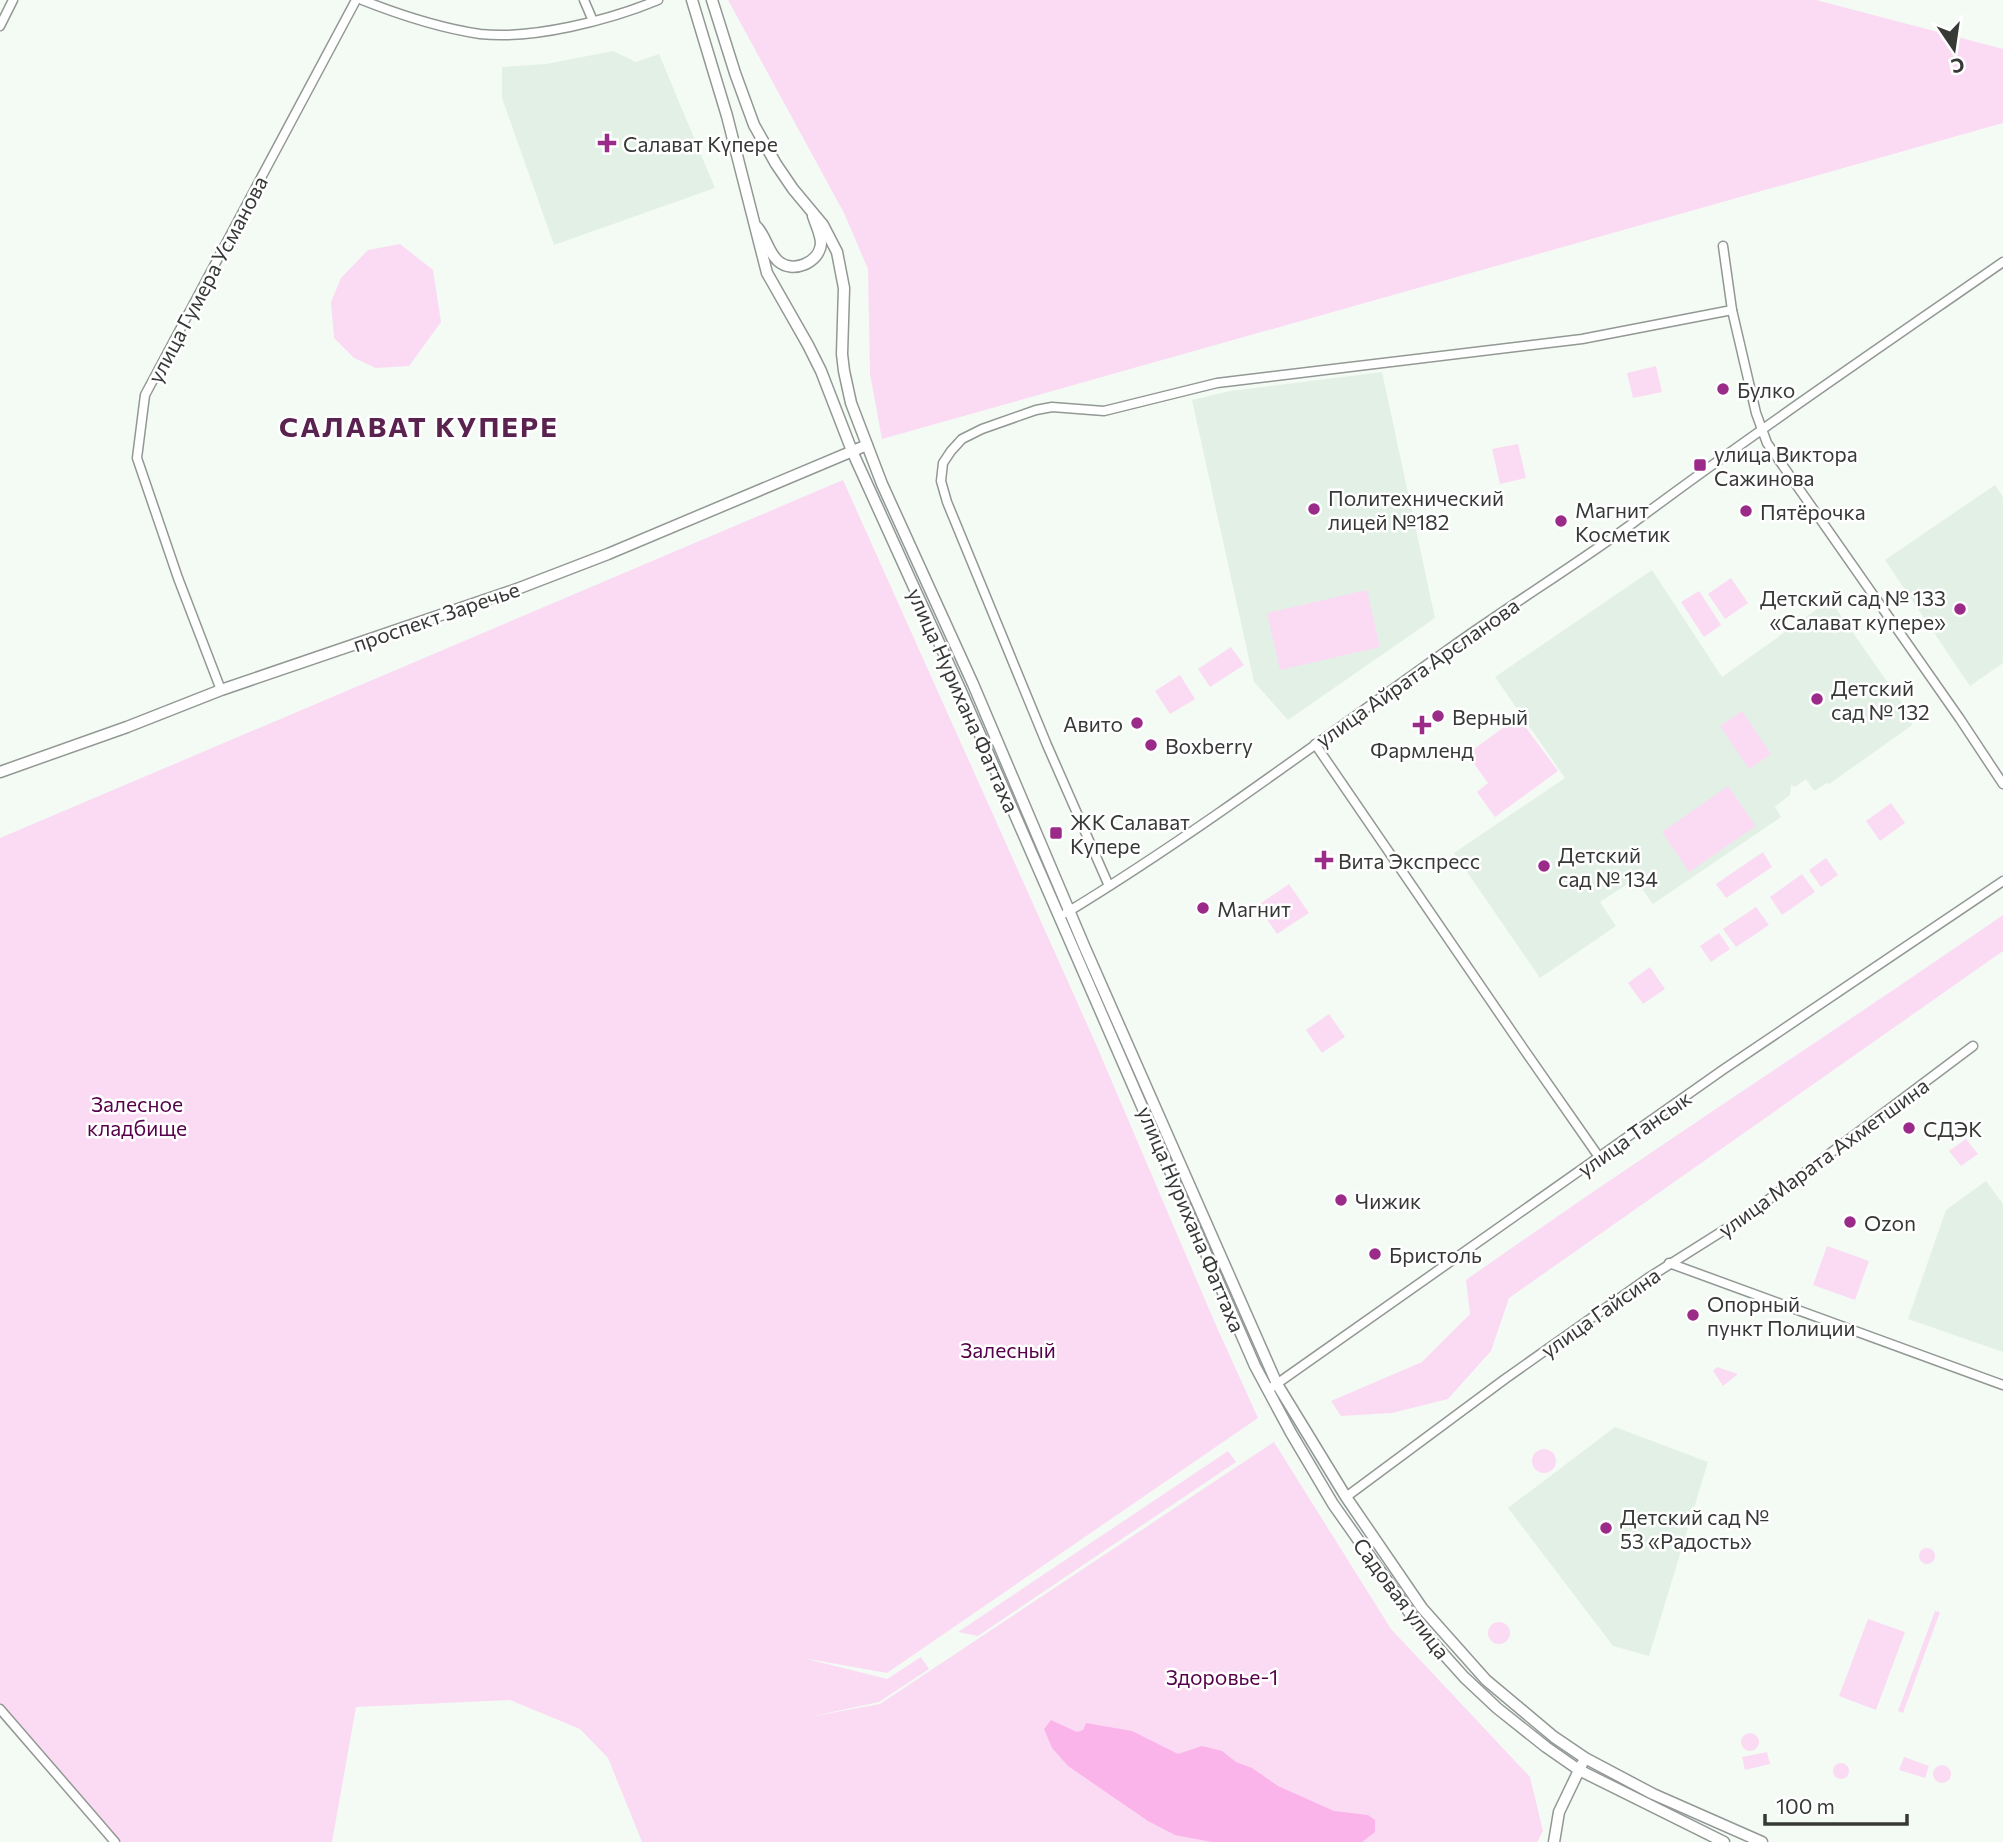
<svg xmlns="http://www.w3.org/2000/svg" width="2003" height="1842" font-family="Commissioner,sans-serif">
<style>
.built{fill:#e3f0e6}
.green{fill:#fbdbf3}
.water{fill:#fbb4ea}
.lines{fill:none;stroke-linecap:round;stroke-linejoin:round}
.minor-casing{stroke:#929893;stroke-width:11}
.tertiary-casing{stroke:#929893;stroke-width:13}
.minor{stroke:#fff;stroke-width:8}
.tertiary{stroke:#fff;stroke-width:10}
.poi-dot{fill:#9b2b89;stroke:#fff;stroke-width:2.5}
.labels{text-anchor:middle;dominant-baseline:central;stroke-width:5;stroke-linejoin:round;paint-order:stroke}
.poi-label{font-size:21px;fill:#373937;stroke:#fff;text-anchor:start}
.street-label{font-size:21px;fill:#373937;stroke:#fff}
.park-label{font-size:21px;fill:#56024b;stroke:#fff}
.district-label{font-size:28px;font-weight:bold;letter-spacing:2px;fill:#59224f;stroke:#fff}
</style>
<rect width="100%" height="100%" fill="#f4fbf5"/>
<g class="built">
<polygon points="613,51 636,62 659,54 715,188 554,245 502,98 502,67 546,64"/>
<polygon points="1382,372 1435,618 1288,720 1254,682 1192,400 1230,391"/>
<polygon points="1995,485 2003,497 2003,663 1970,686 1885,560"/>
<polygon points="1652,570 1722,677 1830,600 1914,720 1911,726 1829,784 1827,783 1814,791 1806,779 1795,787 1791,785 1790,795 1775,807 1781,817 1653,904 1635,879 1600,902 1616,926 1540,978 1454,853 1565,778 1495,677"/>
<polygon points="1986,1181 2003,1204 2003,1352 1908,1319 1946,1210"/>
<polygon points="1615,1427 1708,1462 1649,1656 1613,1646 1508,1508"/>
</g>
<g class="green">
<polygon points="728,0 1816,0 2003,49 2003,123 882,439 870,374 868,269 844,213"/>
<polygon points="400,244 433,270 441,322 409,366 376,368 354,358 334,338 331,302 341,278 368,250"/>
<polygon points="1656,366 1662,392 1633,398 1627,373"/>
<polygon points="1518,444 1526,478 1500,484 1492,449"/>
<polygon points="843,480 1095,1042 1215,1323 1258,1418 887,1673 803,1658 887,1679 921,1657 929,1669 879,1702 809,1717 880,1704 1274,1442 1391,1629 1530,1777 1543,1831 1537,1842 642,1842 608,1758 580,1729 510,1700 356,1707 332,1842 119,1842 0,1714 0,838"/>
<polygon points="1731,578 1748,603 1725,619 1708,594"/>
<polygon points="1367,590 1380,647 1280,670 1267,613"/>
<polygon points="1699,591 1721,625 1704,637 1681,602"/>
<polygon points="1231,647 1244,665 1210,687 1198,669"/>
<polygon points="1180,675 1195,699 1170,714 1155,691"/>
<polygon points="1742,711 1771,754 1749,769 1720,726"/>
<polygon points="1518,717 1558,771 1495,817 1477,792 1488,783 1467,754"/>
<polygon points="1728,786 1756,826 1689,872 1662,832"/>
<polygon points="1891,803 1905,823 1880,841 1866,821"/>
<polygon points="1763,852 1772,867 1726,898 1716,884"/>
<polygon points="1826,858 1838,875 1821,887 1809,870"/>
<polygon points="1802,874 1815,892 1782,915 1770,897"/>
<polygon points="1289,884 1309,913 1277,934 1260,909 1261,903"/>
<polygon points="1756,907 1769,925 1736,947 1723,929"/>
<path d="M2003,915V951L1509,1298L1491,1351L1448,1399L1392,1413L1341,1416L1331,1401L1422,1362L1470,1314L1466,1280C1643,1155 1825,1038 2003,915Z"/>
<polygon points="1719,933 1730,949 1711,962 1700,946"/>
<polygon points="1650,967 1665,989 1643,1004 1628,983"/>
<polygon points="1329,1014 1345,1037 1322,1053 1306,1030"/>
<polygon points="1966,1139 1978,1154 1961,1166 1949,1151"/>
<polygon points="1827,1246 1869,1261 1855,1300 1813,1285"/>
<polygon points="1717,1367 1738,1374 1723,1386 1713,1371"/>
<circle cx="1544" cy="1461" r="12"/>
<polygon points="1228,1451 1236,1462 978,1636 958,1632"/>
<circle cx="1927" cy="1556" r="8"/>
<polygon points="1935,1611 1940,1612 1903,1713 1898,1711"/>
<polygon points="1868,1619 1905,1632 1876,1710 1839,1696"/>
<circle cx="1499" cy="1633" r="11"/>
<circle cx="1750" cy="1742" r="9"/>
<polygon points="1767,1752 1770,1764 1745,1770 1742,1757"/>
<polygon points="1904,1757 1929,1766 1925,1778 1899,1770"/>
<circle cx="1841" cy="1771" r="8"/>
<circle cx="1942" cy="1774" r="9"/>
</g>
<polygon class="water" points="1051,1720 1077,1732 1083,1730 1086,1723 1132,1731 1178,1754 1202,1746 1222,1751 1236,1762 1252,1768 1278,1786 1334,1811 1368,1815 1375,1820 1375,1832 1362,1842 1212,1842 1175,1835 1148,1821 1068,1766 1052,1748 1044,1729"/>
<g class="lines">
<g class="minor-casing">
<g id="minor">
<path d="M362,0C400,15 439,28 480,34C532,40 610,20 658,0"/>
<polyline points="584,0 593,21"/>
<polyline points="0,26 13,0"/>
<polyline points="1723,246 1732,310 1756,413 1767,443 1960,719 2003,784"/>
<polyline points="221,690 178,578 137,458 145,395 356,0"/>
<polyline points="1315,744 1523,1048 1599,1157"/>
<polyline points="1109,886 1047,745 947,502 941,481 943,463 951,451 962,439 982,429 1036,410 1052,407 1104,411 1217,383 1582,339 1732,310"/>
<path d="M1066,913C1199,832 1326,736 1453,646C1512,604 1574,566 1633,523C1754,433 1879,348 2003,262"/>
<polyline points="1669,1263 2003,1385"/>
<polyline points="1268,1390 1724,1069 2003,881"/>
<polyline points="1346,1497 1505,1379 1648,1278 1748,1215 1973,1046"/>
<polyline points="0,1709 115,1842"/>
</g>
</g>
<g class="tertiary-casing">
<g id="tertiary">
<polyline points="692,0 727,116 767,273 808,345 821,371 852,451 961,691 1255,1366 1291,1433 1333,1504 1421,1629 1464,1677 1497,1708 1546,1747 1579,1770 1724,1842"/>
<polyline points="712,0 735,73 754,125 776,164 793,189 823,225 837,252 844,288 842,354 844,371 851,403 882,484 973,684 1085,948 1277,1384 1346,1497 1422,1608 1486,1680 1554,1737 1585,1758 1653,1794 1762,1842"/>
<path d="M757,227C766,237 768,252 778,261C792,274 820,263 821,243C821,235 816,225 813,216"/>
<polyline points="0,772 127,727 221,690 517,589 608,554 867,445"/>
<polyline points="1554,1842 1559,1812 1582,1764"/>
</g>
</g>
<use href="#minor" class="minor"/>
<use href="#tertiary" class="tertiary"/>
</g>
<g class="poi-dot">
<path d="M603.5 132.5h7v7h7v7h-7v7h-7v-7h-7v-7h7z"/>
<circle cx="1723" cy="389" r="7"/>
<rect x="1693" y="458" width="14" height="14" rx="3.5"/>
<circle cx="1314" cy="509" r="7"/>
<circle cx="1746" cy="511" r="7"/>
<circle cx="1561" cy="521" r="7"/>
<circle cx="1960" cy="609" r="7"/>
<circle cx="1817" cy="699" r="7"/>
<circle cx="1438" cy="716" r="7"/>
<circle cx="1137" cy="723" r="7"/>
<path d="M1418.5 714.5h7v7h7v7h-7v7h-7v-7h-7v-7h7z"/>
<circle cx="1151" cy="745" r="7"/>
<rect x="1049" y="826" width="14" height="14" rx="3.5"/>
<path d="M1320.5 849.5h7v7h7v7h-7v7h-7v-7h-7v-7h7z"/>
<circle cx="1544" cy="866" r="7"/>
<circle cx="1203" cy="908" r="7"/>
<circle cx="1909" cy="1128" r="7"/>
<circle cx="1341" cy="1200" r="7"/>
<circle cx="1850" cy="1222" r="7"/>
<circle cx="1375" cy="1254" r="7"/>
<circle cx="1693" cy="1315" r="7"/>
<circle cx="1606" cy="1528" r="7"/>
</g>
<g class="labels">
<g class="poi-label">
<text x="623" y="143">Салават Күпере</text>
<text x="1737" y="389">Булко</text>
<text x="1714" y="453">улица Виктора<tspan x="1714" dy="24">Сажинова</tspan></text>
<text x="1328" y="497">Политехнический<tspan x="1328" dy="24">лицей №182</tspan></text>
<text x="1575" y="509">Магнит<tspan x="1575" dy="24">Косметик</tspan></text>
<text x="1760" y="511">Пятёрочка</text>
<text x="1946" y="597" text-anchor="end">Детский сад № 133<tspan x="1946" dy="24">«Салават купере»</tspan></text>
<text x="1831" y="687">Детский<tspan x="1831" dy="24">сад № 132</tspan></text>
<text x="1452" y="716">Верный</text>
<text x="1123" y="723" text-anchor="end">Авито</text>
<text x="1165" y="745">Boxberry</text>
<text x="1422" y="749" text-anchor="middle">Фармленд</text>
<text x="1070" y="821">ЖК Салават<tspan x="1070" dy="24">Купере</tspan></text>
<text x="1558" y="854">Детский<tspan x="1558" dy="24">сад № 134</tspan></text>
<text x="1338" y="860">Вита Экспресс</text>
<text x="1217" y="908">Магнит</text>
<text x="1923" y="1128">СДЭК</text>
<text x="1355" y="1200">Чижик</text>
<text x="1864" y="1222">Ozon</text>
<text x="1389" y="1254">Бристоль</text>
<text x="1707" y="1303">Опорный<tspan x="1707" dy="24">пункт Полиции</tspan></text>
<text x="1620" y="1516">Детский сад №<tspan x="1620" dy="24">53 «Радость»</tspan></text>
</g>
<g class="street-label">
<text transform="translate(207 279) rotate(-62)">улица Гумера Усманова</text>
<text transform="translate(436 616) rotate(-19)">проспект Заречье</text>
<text transform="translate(1417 672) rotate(-35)">улица Айрата Арсланова</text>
<text transform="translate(964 700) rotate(66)">улица Нурихана Фаттаха</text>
<text transform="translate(1634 1133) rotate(-35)">улица Тансык</text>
<text transform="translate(1823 1157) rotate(-36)">улица Марата Ахметшина</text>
<text transform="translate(1192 1219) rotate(67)">улица Нурихана Фаттаха</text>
<text transform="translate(1600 1312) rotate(-35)">улица Гайсина</text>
<text transform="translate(1402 1598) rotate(53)">Садовая улица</text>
</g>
<g class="park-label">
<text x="137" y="1103">Залесное<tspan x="137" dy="24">кладбище</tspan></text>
<text x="1008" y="1349">Залесный</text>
<text x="1222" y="1676">Здоровье-1</text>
</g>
<g class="district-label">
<text x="419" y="426">САЛАВАТ КУПЕРЕ</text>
</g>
</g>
<g transform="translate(1954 49) rotate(167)" stroke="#ffffff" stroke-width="5" paint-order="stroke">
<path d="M0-5L12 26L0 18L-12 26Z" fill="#373937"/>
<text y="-10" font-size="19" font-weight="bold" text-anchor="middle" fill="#373937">С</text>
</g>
<path d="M1765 1814v10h142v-10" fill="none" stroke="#373937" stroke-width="3.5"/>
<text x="1776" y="1814" font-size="21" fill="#373937" stroke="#ffffff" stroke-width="5" paint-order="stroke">100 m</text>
</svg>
